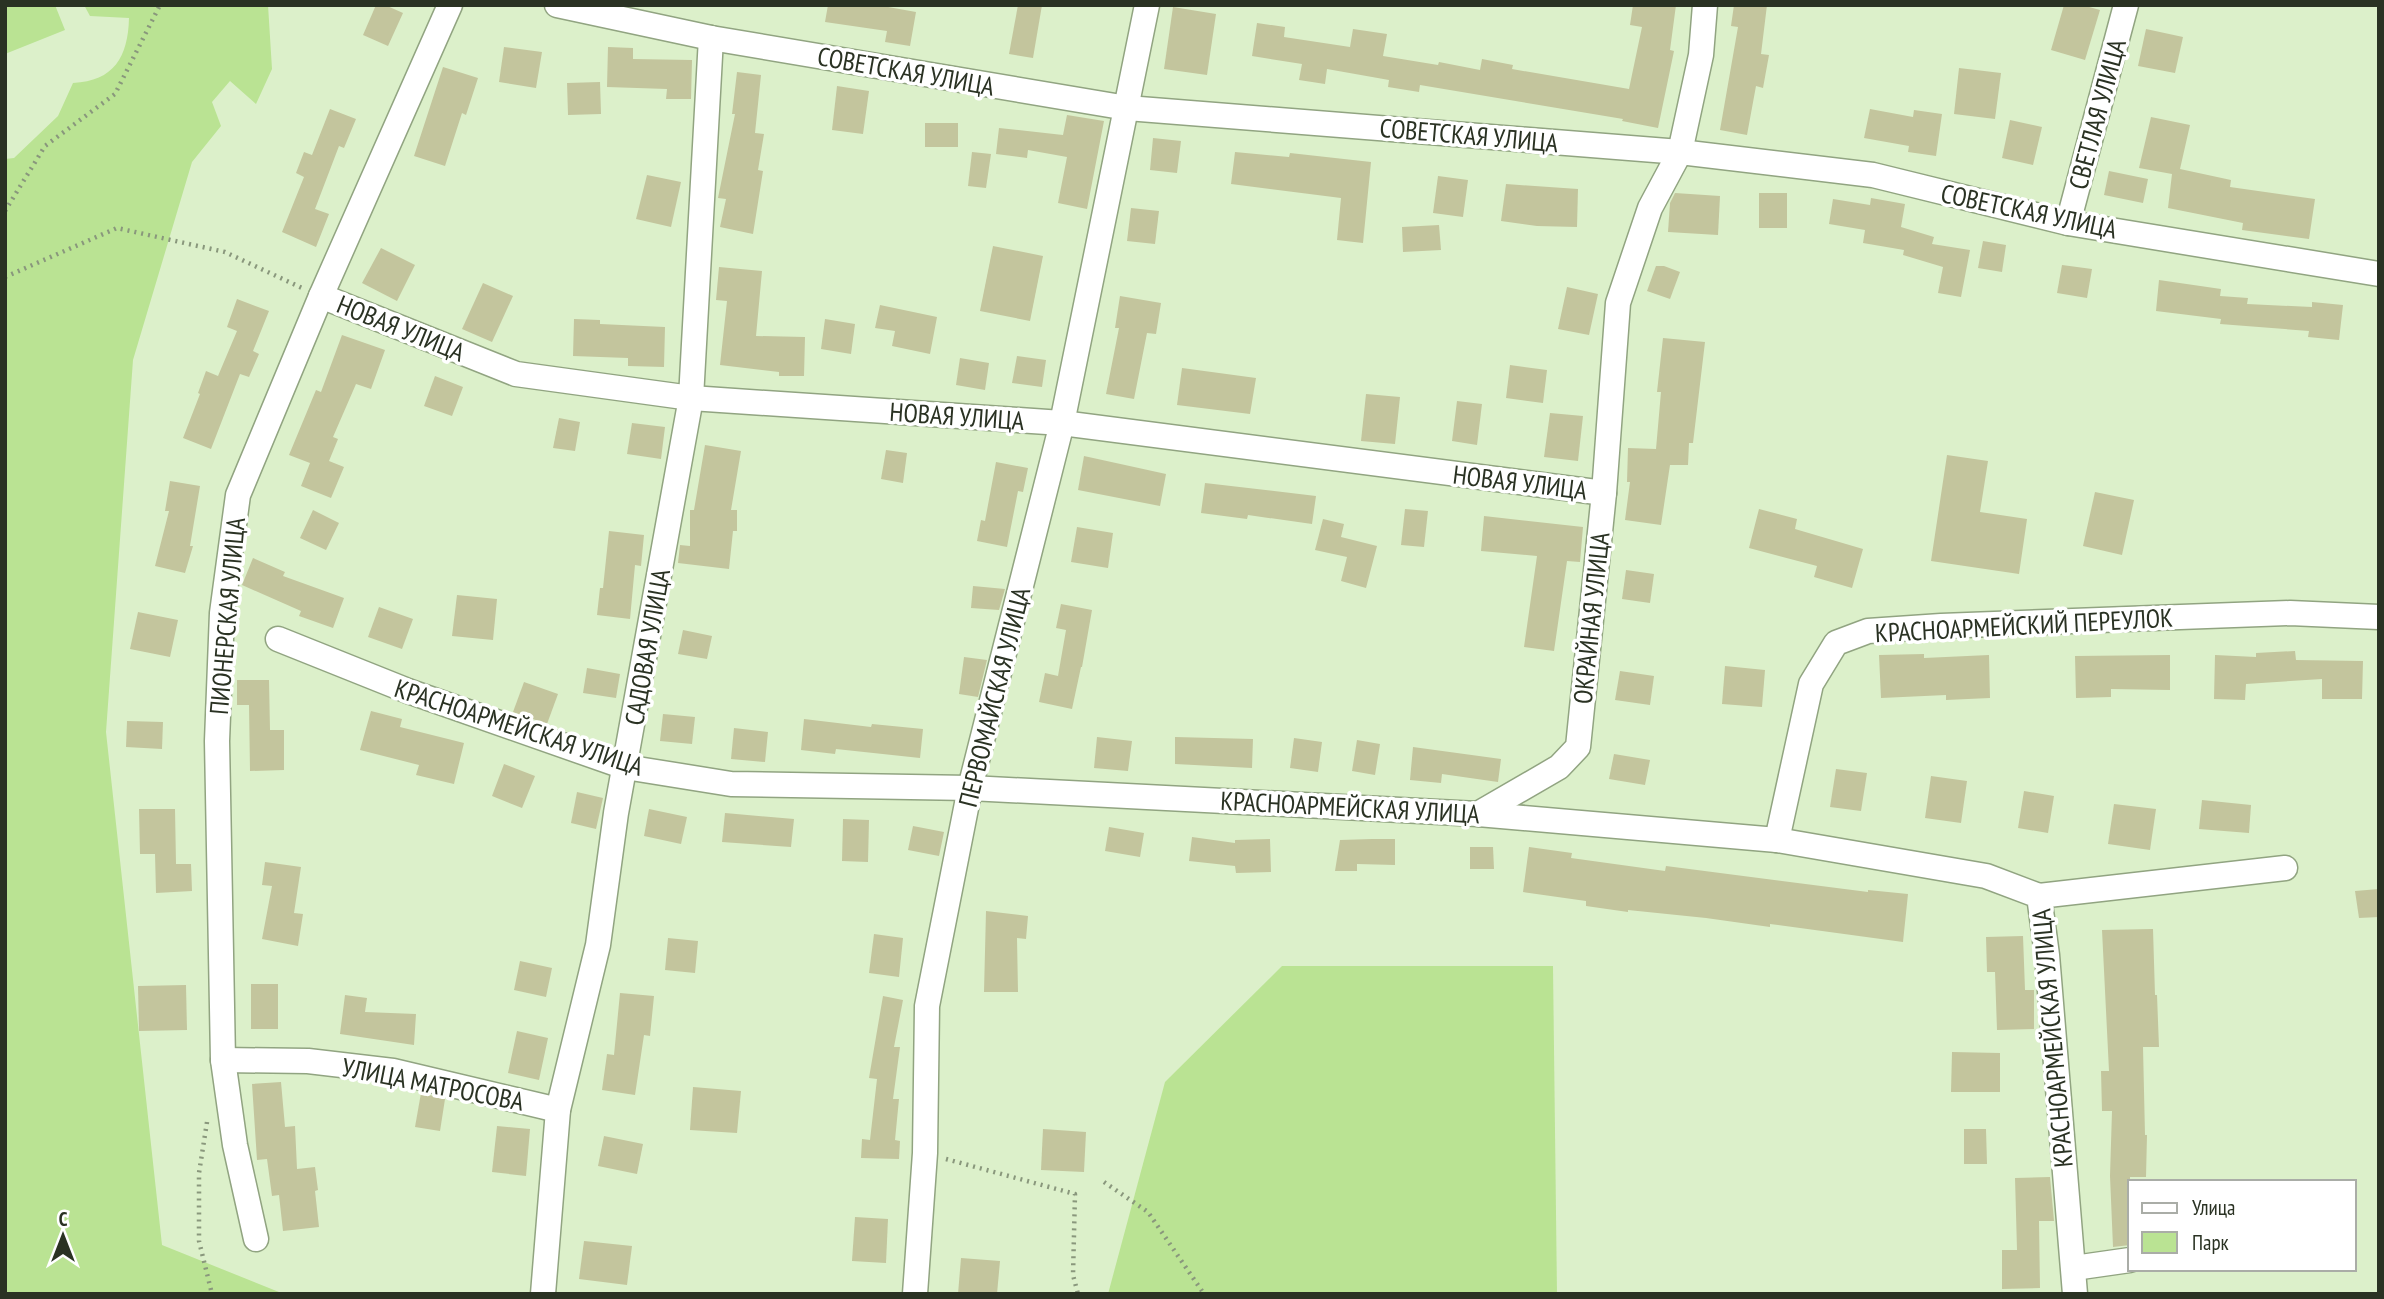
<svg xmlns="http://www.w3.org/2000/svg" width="2384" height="1299" font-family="'PT Sans Narrow',sans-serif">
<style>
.green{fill:#bae393}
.building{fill:#c3c59d}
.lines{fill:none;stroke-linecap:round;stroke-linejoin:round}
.minor-casing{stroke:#91a481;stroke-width:27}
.path{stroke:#89977c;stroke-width:4.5;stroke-dasharray:2 5;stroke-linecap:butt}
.minor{stroke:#fff;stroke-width:24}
.labels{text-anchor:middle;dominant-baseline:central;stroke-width:7;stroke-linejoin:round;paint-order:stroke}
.street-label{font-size:26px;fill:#2a3223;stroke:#fff}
</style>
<rect width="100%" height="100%" fill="#dcf0ca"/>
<g class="green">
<polygon points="5,5 55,5 65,30 5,54"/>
<path d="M84,5H268L272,69L256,104L230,81L212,102L221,126L192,162L133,360L106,732L162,1245L284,1294H5V159L14,158L58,116L73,83C114,81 128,57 129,18L90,16Z"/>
<polygon points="1282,966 1553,966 1557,1294 1108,1294 1165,1082"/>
</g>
<g class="building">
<polygon points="376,5 385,5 403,13 388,46 363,35"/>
<polygon points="828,5 877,5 916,12 910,46 885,42 887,31 825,22"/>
<polygon points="1018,5 1042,5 1033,58 1009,54"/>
<polygon points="1633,5 1676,5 1670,50 1674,51 1658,128 1622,121 1623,119 1420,85 1419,92 1388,87 1389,80 1327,69 1325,84 1299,80 1302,64 1252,56 1257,23 1285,27 1284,37 1350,47 1353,29 1387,34 1383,56 1438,65 1439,62 1480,70 1482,59 1513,65 1512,69 1629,89 1642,27 1630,25"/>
<polygon points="1734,5 1767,5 1761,54 1769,55 1763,88 1756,86 1747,135 1720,130 1738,27 1731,26"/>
<polygon points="2064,5 2082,5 2100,10 2085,60 2051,50"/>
<polygon points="1173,7 1216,14 1207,75 1164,69"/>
<polygon points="2146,29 2183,37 2175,73 2138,66"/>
<polygon points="504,47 542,52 536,88 499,82"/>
<polygon points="608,47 633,48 633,59 692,60 691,99 666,99 667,89 607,87"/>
<polygon points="443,67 478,78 466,115 462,113 445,166 414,156"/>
<polygon points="1959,68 2001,73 1995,119 1954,114"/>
<polygon points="737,72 761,75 755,133 764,134 758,170 763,171 753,234 720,227 726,199 718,198 735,114 732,114"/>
<polygon points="600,82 601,114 568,115 567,83"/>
<polygon points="837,86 869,91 863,134 832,130"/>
<polygon points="330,109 356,119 344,148 339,146 315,209 329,214 316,247 282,232 304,177 296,173 304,152 312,155"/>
<polygon points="1870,109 1913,117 1914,110 1942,114 1936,156 1908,152 1909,146 1864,138"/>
<polygon points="1067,115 1104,121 1087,209 1058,203 1067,157 1028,150 1027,158 996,154 999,128 1063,135"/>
<polygon points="2151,117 2190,125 2180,169 2231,180 2230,187 2315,199 2309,239 2242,230 2243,223 2168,208 2172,174 2139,168"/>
<polygon points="2010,120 2042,127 2033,165 2002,158"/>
<rect x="925" y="123" width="33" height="24"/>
<polygon points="1153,138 1181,141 1177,173 1150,170"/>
<polygon points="972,152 991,154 986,188 968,186"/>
<polygon points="1235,152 1289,157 1290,153 1371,162 1363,243 1337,240 1341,198 1231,184"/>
<polygon points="2109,171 2148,179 2143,203 2104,195"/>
<polygon points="647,175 681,182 671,227 636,219"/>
<polygon points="1438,176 1468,180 1463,217 1433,213"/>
<polygon points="1506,184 1578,189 1577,227 1537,226 1501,221"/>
<polygon points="1675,193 1720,196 1718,235 1668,232 1670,203"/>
<rect x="1759" y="193" width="28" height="35"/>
<polygon points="1871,198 1905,204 1901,227 1934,237 1932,244 1970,250 1961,297 1938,293 1943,267 1903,255 1904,250 1863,243 1865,230 1829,224 1833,199 1870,205"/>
<polygon points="1131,208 1159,211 1155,244 1127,241"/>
<polygon points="1439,225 1441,250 1403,252 1402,227"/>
<polygon points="1983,241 2006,245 2002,272 1978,268"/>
<polygon points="993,246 1043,256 1030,321 980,311"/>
<polygon points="381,248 415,265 397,301 362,283"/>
<polygon points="2062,265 2092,269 2087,298 2057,293"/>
<polygon points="1656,266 1664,266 1680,272 1670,299 1647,291"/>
<polygon points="719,267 762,271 756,336 805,337 804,376 779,376 779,372 720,365 727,301 716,300"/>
<polygon points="2159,280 2221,289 2220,296 2248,298 2247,304 2312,307 2312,302 2343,305 2339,340 2308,337 2309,331 2220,324 2221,319 2156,311"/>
<polygon points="483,283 513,296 492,342 462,329"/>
<polygon points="1567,287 1598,294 1589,335 1558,329"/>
<polygon points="1120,296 1161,303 1156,334 1147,333 1134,399 1106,394 1119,328 1115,328"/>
<polygon points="237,299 269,311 253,351 259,354 249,377 240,374 211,449 183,438 200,394 198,393 206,371 218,376 237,331 227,327"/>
<polygon points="880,305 937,317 930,354 892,346 895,331 875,328"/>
<polygon points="574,319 600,320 600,324 665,327 664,367 628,366 628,358 573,356"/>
<polygon points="825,319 855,324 851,354 821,349"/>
<polygon points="342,335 385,350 371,389 356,384 333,437 338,439 329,461 344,467 331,498 301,486 310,463 289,455 316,390 321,392"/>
<polygon points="1663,338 1705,342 1693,443 1689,443 1688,465 1670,465 1661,525 1625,520 1630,482 1627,482 1628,448 1656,449 1661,392 1657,392"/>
<polygon points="1017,356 1046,360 1042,387 1012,383"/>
<polygon points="960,358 989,363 985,390 956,385"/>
<polygon points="1510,365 1547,370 1543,403 1506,398"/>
<polygon points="1182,368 1256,378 1250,414 1177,405"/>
<polygon points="435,376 463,387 452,416 424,406"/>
<polygon points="1366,394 1400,397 1395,444 1361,441"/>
<polygon points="1457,401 1482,404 1477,445 1452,441"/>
<polygon points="1550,413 1583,416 1578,461 1544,457"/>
<polygon points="559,418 580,422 575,451 553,448"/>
<polygon points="632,423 665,427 661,459 627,454"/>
<polygon points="705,445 741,451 731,510 737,510 737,531 733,531 729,569 678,563 680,545 690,546 690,510 694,510"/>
<polygon points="886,450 907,453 903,483 881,479"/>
<polygon points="1947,455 1988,461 1980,512 2027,519 2019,574 1931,561"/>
<polygon points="1084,456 1166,474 1160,506 1078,490"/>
<polygon points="996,462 1028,468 1023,492 1018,491 1007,547 977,541 981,520 985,521"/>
<polygon points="170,481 200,486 190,546 193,546 185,573 155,566 169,511 165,511"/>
<polygon points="1205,483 1316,496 1312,524 1248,515 1247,519 1201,513"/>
<polygon points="2095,492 2134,500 2122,555 2083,546"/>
<polygon points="1405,509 1428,511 1424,547 1401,545"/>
<polygon points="1759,509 1797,519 1795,529 1863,549 1852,588 1814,577 1817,566 1749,548"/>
<polygon points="313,510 339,523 326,550 300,538"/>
<polygon points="1484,516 1583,527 1580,562 1567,561 1554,651 1524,647 1537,556 1481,551"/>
<polygon points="1323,519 1344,524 1341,537 1377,546 1366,588 1341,581 1347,557 1315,550"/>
<polygon points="1077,527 1113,533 1108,568 1071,562"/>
<polygon points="609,531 644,535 641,566 635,565 630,619 597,615 600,588 603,588"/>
<polygon points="253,558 285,572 283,576 344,598 333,628 299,616 301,611 242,585"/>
<polygon points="1626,570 1654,574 1650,603 1622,599"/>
<polygon points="973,586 1005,589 999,610 971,608"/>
<polygon points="457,595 497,599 493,640 452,636"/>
<polygon points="1061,604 1092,610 1082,667 1081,667 1072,709 1039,702 1045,673 1058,676 1066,630 1056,628"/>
<polygon points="379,607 413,619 402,649 368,637"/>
<polygon points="138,612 178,620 170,657 130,649"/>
<polygon points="683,630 712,636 707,659 678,654"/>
<polygon points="2295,651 2296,660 2363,661 2362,699 2322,699 2322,679 2246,684 2245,700 2214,699 2215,655 2256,657 2256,653"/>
<polygon points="1924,654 1924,658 1989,655 1990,698 1946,700 1946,695 1881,698 1879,655"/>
<polygon points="2170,655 2170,690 2111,689 2111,697 2076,698 2075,656"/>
<polygon points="964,657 987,660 978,697 959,694"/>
<polygon points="1725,666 1765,670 1762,707 1722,704"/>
<polygon points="587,668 620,674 616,698 583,693"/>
<polygon points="1620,671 1654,676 1650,705 1615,700"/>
<polygon points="237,680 269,680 270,730 284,730 284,770 250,771 249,705 237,705"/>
<polygon points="524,682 558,694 547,724 513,712"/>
<polygon points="371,711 402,719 400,727 464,743 454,784 416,775 419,765 360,750"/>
<polygon points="663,714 695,717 692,744 660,741"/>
<polygon points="804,719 871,727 872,724 923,729 920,758 836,749 835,754 801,750"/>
<polygon points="127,721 163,722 162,749 126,747"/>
<polygon points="734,728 768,732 765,762 731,759"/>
<polygon points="1097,737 1132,741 1128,771 1094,768"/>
<polygon points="1175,737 1253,739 1252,768 1175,764"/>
<polygon points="1294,738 1322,742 1318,772 1290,768"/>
<polygon points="1357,740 1380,744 1375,775 1352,771"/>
<polygon points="1413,747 1501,759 1498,782 1442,774 1441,783 1410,780"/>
<polygon points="1614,754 1650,760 1645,785 1609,779"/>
<polygon points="504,764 535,776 522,808 492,796"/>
<polygon points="1836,769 1867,773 1861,811 1830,807"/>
<polygon points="1931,776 1967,781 1961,823 1925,818"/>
<polygon points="2024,791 2054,796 2048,833 2018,828"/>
<polygon points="577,792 603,798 596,829 571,823"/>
<polygon points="2202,800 2251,805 2249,833 2199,829"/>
<polygon points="2114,804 2156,809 2150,850 2108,844"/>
<polygon points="139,809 175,809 176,864 191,864 192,891 156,893 155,854 140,854"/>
<polygon points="649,809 687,817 681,844 644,836"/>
<polygon points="725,813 794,819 791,847 722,842"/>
<polygon points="843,819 869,820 868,862 842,861"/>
<polygon points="913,826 944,832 939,856 908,850"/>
<polygon points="1109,827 1144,833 1140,857 1105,851"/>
<polygon points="1192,837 1235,843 1235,840 1270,839 1271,872 1236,873 1235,866 1189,861"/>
<polygon points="1372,839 1395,839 1395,865 1357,864 1357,871 1335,871 1340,840"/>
<polygon points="1470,847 1493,847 1494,869 1470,869"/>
<polygon points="1529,847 1572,853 1571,858 1665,871 1666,866 1868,892 1868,890 1908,894 1903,942 1770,924 1770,927 1706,918 1628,910 1628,912 1586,906 1586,901 1523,892"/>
<polygon points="265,862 301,867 294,913 303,914 298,946 262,939 272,886 262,885"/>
<polygon points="2379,889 2379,917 2359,918 2355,891"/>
<polygon points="986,911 1028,916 1026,939 1017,938 1018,992 984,992"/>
<polygon points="2153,929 2155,995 2157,995 2159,1047 2143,1047 2145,1135 2147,1135 2146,1177 2130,1177 2130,1245 2113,1247 2110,1176 2112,1111 2102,1111 2101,1071 2109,1071 2102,930"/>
<polygon points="874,934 903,938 899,977 869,973"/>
<polygon points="2023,936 2025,990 2034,990 2034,1029 1997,1030 1995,972 1987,972 1986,937"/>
<polygon points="668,938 698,941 695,973 665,970"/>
<polygon points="520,961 552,968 546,997 514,990"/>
<rect x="251" y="984" width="27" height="45"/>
<polygon points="186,985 187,1030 139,1031 138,986"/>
<polygon points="620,993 654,996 650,1036 644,1035 635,1095 602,1090 607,1054 614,1055"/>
<polygon points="345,995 367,998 365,1012 416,1014 414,1045 340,1034"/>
<polygon points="883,996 903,1000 894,1047 900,1047 893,1099 899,1099 895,1140 900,1141 899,1159 861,1158 862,1139 870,1140 877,1079 869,1078"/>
<polygon points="517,1031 548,1038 539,1080 508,1073"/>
<polygon points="1952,1052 2000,1053 2000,1092 1951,1092"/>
<polygon points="281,1082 285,1127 295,1126 297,1169 315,1167 318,1190 315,1191 319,1227 283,1231 279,1195 272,1196 267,1159 257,1160 252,1084"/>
<polygon points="693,1087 741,1091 737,1133 690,1130"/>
<polygon points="421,1093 445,1099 440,1131 415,1127"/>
<polygon points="497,1126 530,1129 526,1176 492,1172"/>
<polygon points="1043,1129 1086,1132 1084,1172 1041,1170"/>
<polygon points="1964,1129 1986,1129 1987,1164 1964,1164"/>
<polygon points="604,1136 643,1144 637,1174 598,1166"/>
<polygon points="2050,1177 2054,1221 2039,1221 2040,1288 2002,1289 2002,1250 2017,1250 2015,1178"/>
<polygon points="855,1217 888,1219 886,1263 852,1261"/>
<polygon points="584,1241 632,1246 627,1285 579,1279"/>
<polygon points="961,1258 1000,1261 997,1294 958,1294"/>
</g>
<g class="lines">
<g class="minor-casing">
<g id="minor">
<polyline points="557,5 711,38 1127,108 1680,152 1873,175 2068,223 2379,274"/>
<polyline points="2068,223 2126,5"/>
<polyline points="321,296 516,374 691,398 1062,423 1604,493"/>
<polyline points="278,639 408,691 625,767 731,784 970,788 1478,814 1777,840 1986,876 2039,896 2047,955 2075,1294"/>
<polyline points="1478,814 1559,767 1578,747 1604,493 1618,303 1650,208 1680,152 1701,55 1705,5"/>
<polyline points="1777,840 1811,684 1836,643 1868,631 1941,626 2290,613 2379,617"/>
<polyline points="2039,896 2285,868"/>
<polyline points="223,1060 308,1061 393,1071 558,1110"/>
<polyline points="256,1239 235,1145 223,1060 217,741 222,613 238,495 321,296 450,5"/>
<polyline points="2074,1268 2130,1260"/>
<polyline points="543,1294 558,1110 598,945 616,813 691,398 711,38"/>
<polyline points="915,1294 925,1153 927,1006 970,788 1062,423 1147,5"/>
</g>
</g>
<g class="path">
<polyline points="5,211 45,146 115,94 160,5"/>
<polyline points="5,277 117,228 225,252 302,288"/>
<polyline points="207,1122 199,1173 199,1241 212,1294"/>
<polyline points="946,1159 1075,1194 1073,1275 1078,1294"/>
<polyline points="1104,1182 1148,1212 1204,1294"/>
</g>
<use href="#minor" class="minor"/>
</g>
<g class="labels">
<g class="street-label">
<text transform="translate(906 71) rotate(10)">СОВЕТСКАЯ УЛИЦА</text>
<text transform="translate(2097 114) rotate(-75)">СВЕТЛАЯ УЛИЦА</text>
<text transform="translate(1469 135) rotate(5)">СОВЕТСКАЯ УЛИЦА</text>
<text transform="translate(2029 211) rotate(12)">СОВЕТСКАЯ УЛИЦА</text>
<text transform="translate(401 328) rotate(22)">НОВАЯ УЛИЦА</text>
<text transform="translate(957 416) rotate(4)">НОВАЯ УЛИЦА</text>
<text transform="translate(1520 482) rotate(7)">НОВАЯ УЛИЦА</text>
<text transform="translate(227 616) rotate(-85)">ПИОНЕРСКАЯ УЛИЦА</text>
<text transform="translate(1591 618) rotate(-84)">ОКРАЙНАЯ УЛИЦА</text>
<text transform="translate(2024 625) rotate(-3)">КРАСНОАРМЕЙСКИЙ ПЕРЕУЛОК</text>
<text transform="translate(647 647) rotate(-80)">САДОВАЯ УЛИЦА</text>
<text transform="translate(994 697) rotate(-76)">ПЕРВОМАЙСКАЯ УЛИЦА</text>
<text transform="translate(519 727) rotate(18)">КРАСНОАРМЕЙСКАЯ УЛИЦА</text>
<text transform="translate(1350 807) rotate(3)">КРАСНОАРМЕЙСКАЯ УЛИЦА</text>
<text transform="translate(2052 1038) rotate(-95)">КРАСНОАРМЕЙСКАЯ УЛИЦА</text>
<text transform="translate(433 1084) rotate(11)">УЛИЦА МАТРОСОВА</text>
</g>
</g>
<rect width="2384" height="1299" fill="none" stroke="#2a3223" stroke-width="14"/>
<rect x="2128" y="1180" width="228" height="91" fill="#ffffff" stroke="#aaada7" stroke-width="2"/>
<rect x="2142" y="1203" width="35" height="10" fill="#ffffff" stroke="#aaada7" stroke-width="2"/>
<text x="2192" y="1215" font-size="21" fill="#2a3223">Улица</text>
<rect x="2142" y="1232" width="35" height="21" fill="#bae393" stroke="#aaada7" stroke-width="2"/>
<text x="2192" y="1250" font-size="21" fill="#2a3223">Парк</text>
<g transform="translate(63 1236)" stroke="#ffffff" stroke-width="5" paint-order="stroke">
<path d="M0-5L12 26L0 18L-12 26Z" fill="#2a3223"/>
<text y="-10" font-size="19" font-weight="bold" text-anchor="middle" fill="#2a3223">С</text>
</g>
</svg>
